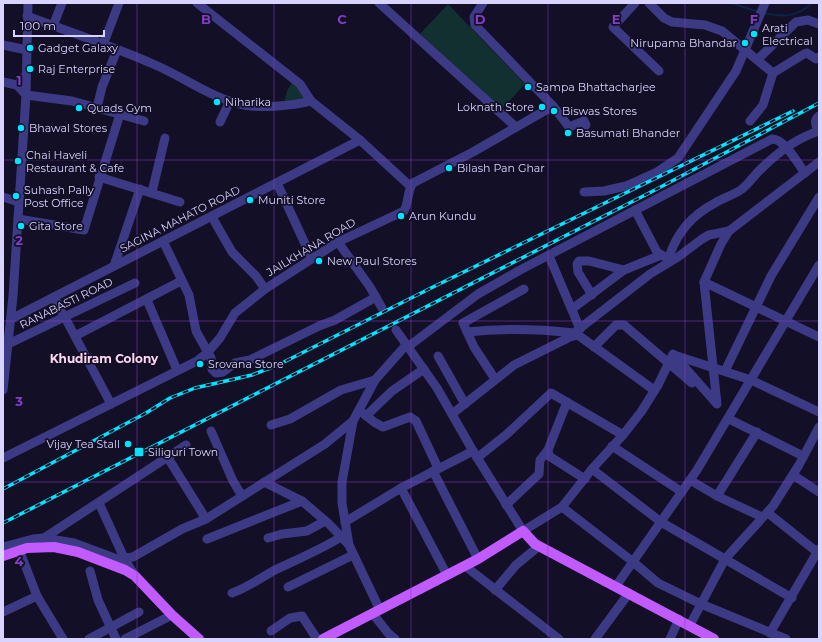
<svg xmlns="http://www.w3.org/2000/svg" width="822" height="642" font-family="Montserrat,sans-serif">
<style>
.green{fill:#12302f}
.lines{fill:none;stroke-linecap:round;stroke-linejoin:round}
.stream{stroke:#0c2248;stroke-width:2}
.minor{stroke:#3d3a85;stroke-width:9}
.major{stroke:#c25bff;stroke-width:10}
.rail-casing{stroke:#00e5ff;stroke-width:3.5}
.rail{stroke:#130f26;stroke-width:2;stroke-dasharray:6;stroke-linecap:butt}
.grid{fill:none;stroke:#843dc5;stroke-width:1;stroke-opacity:0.55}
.poi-dot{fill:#00e5ff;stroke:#130f26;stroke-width:1.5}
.labels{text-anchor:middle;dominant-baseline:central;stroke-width:3.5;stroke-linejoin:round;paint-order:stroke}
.poi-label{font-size:11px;fill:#d9d4ff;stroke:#130f26;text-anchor:start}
.street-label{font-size:11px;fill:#d9d4ff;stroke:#130f26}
.neighbourhood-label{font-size:12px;font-weight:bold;fill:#ffd6f0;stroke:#130f26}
.grid-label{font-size:13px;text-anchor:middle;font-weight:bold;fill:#843dc5;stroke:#130f26;stroke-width:3.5;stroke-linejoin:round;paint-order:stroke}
</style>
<rect width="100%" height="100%" fill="#130f26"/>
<g class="green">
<polygon points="448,4 525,84 502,109 420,34"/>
<polygon points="293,81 305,98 284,103 287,91"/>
</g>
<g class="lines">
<g class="stream">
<polyline points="731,3 759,12"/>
<path d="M763,13C783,17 796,18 812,3"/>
</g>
<g class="minor">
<polyline points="197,3 300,84 311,101"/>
<polyline points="379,3 516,127"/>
<polyline points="635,3 613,27 659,71"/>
<polyline points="649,3 664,18 672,22 705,25 722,31 773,73 763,105 750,121"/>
<path d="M27,16C69,32 112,46 153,64C182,76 208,96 239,104C258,109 292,106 311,101L360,140L410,186"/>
<polyline points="53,26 62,3"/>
<polyline points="3,45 27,50"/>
<polyline points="103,45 119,3"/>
<polyline points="758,59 796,22 808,20 819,24"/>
<polyline points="773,73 804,54 807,53 816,59 819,57"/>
<polyline points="26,75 17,85 26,95 72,101 144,121"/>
<polyline points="3,82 17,85"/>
<polyline points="553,106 569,127 584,121 586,125"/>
<polyline points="97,108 102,87 117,50"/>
<polyline points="220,122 230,101"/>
<path d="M818,131C816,125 813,121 819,116"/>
<polyline points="99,177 180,202"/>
<polyline points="277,183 312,259"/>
<polyline points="152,192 165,138"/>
<polyline points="584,192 604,191 626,186 657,172 678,158 736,71 765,3"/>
<polyline points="3,197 19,202"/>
<polyline points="635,210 657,252 665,257"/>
<polyline points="212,217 232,252 256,276 265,289"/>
<polyline points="18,219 84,230 120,114"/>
<polyline points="163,241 189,295 196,331 211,358 212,369 216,373 223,372 235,363 250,360 319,326 335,320 376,297"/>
<polyline points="338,242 370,287 382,308"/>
<polyline points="549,256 580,329"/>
<path d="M669,257C677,232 692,215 715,203C723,198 734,195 742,189C749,184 754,175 761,169C777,153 797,138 819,131"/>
<polyline points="114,266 140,189"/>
<polyline points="704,282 819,337"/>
<polyline points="592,295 578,272 577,264 579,261 589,261 624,270"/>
<polyline points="54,297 111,404"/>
<polyline points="147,300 177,370"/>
<polyline points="572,309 624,270 661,255"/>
<polyline points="11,319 360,140"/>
<polyline points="396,330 437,388 473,451 523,531 562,507 592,469 623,435 641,412 658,385 673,354 717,404 704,282 721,244 729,231 819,162"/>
<path d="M467,332C504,328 538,329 574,333"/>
<polyline points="75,336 181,281"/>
<polyline points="570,336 650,274 678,257 702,239 709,235 729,231"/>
<polyline points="4,346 135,283"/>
<path d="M409,346L478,294L520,270L772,139C784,138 798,164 805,173"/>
<polyline points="594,347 616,325 624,325 692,383"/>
<polyline points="674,355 751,380 819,412"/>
<polyline points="438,356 465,404"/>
<polyline points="725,371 771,276 819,197"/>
<polyline points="495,379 474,347 463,323 524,289"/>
<polyline points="3,390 13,296 26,95 28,3"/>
<polyline points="567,402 548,450 549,456 585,479"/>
<polyline points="359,410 374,422 383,427 410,417 416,421 438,468"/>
<polyline points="452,414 514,365 570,337 578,335 654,390"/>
<polyline points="366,416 392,391 424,369"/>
<polyline points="729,419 803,456"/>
<polyline points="271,425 290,419 341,390 375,380"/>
<polyline points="211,431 233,481 242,496"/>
<polyline points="612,446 682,492"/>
<path d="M3,458L197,361L207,353L220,338L235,313L265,289L338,242L404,211C409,202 407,191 413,183L473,152L553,106L475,25L474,17L483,3"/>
<polyline points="168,458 206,519"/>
<polyline points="477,458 507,434 551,393 623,435"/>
<polyline points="592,469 661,522 792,598"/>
<polyline points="433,471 478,559"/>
<polyline points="793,475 819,492"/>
<polyline points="690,480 717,496 762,517"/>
<polyline points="264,482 302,501 329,524 349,545 380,610"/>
<polyline points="401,488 447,575"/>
<polyline points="717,496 757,432"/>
<polyline points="99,503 125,560 135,576"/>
<polyline points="506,505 539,474 540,460 548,450"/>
<polyline points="562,507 632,561 658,583 701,604 786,639"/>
<polyline points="768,513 817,552"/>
<polyline points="345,522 401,488 473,451"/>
<polyline points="44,538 186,445"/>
<polyline points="268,538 282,534 307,531 325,521"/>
<polyline points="207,539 302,501"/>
<polyline points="349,545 342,503 342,482 353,421"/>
<polyline points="3,547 33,539 44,538 74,543 117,559 133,557 182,529 206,519 325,444 353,421 375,380 407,344"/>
<polyline points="20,552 37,596 63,639"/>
<polyline points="465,566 559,639"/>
<polyline points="90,571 98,600 116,639"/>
<polyline points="616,586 697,470 819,265"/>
<polyline points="288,587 353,555"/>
<polyline points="495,590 516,565 539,546"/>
<path d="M232,593C249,587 260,578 275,570C298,559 320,550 341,537"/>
<polyline points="3,612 37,596"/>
<polyline points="373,614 388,633 395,639"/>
<polyline points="690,625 725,559 773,506 799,465 819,427"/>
<polyline points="271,631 290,618 302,616 317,639"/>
<polyline points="770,633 819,549"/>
<polyline points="89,639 139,612"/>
<polyline points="125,639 172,615"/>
<polyline points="595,639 629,593"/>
<polyline points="670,639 679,619"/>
</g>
<g class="major">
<polyline points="3,556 27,548 54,547 78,552 125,570 135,576 172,615 199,639"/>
<polyline points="323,639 478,559 523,531 535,544 714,639"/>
</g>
<g class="rail-casing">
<g id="rail">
<polyline points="3,489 146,413 170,398 195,388 252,375 278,365 431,288 793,111"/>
<polyline points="3,523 655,190 819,103"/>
</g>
</g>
<use href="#rail" class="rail"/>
</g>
<path class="grid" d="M137,3V639M274,3V639M411,3V639M548,3V639M685,3V639M3,160H819M3,321H819M3,482H819"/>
<g class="poi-dot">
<circle cx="754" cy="34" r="4"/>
<circle cx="745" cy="43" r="4"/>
<circle cx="30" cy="48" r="4"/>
<circle cx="30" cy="69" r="4"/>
<circle cx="528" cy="87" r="4"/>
<circle cx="217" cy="102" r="4"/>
<circle cx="542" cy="107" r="4"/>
<circle cx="79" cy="108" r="4"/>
<circle cx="554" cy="111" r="4"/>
<circle cx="21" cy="128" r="4"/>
<circle cx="568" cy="133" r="4"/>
<circle cx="18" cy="161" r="4"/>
<circle cx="449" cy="168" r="4"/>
<circle cx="16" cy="196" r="4"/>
<circle cx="250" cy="200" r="4"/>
<circle cx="401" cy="216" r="4"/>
<circle cx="21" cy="226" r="4"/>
<circle cx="319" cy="261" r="4"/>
<circle cx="200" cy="364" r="4"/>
<circle cx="128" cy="444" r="4"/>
<rect x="134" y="447" width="10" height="10" rx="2"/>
</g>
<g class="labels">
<g class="poi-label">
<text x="762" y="28">Arati<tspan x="762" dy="13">Electrical</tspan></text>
<text x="737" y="43" text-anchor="end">Nirupama Bhandar</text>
<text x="38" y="48">Gadget Galaxy</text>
<text x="38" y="69">Raj Enterprise</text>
<text x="536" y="87">Sampa Bhattacharjee</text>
<text x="225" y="102">Niharika</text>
<text x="534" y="107" text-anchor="end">Loknath Store</text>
<text x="87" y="108">Quads Gym</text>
<text x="562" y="111">Biswas Stores</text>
<text x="29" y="128">Bhawal Stores</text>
<text x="576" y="133">Basumati Bhander</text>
<text x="26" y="155">Chai Haveli<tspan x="26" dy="13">Restaurant &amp; Cafe</tspan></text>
<text x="457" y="168">Bilash Pan Ghar</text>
<text x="24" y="190">Suhash Pally<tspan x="24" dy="13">Post Office</tspan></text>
<text x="258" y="200">Muniti Store</text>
<text x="409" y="216">Arun Kundu</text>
<text x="29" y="226">Gita Store</text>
<text x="327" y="261">New Paul Stores</text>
<text x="208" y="364">Srovana Store</text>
<text x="120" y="444" text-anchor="end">Vijay Tea Stall</text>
<text x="148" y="452">Siliguri Town</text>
</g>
<g class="street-label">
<text transform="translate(180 219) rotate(-27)">SAGINA MAHATO ROAD</text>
<text transform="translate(311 247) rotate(-31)">JAILKHANA ROAD</text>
<text transform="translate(66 303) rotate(-26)">RANABASTI ROAD</text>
</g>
<g class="neighbourhood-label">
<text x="104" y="358">Khudiram Colony</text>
</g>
</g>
<g class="grid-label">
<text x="206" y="24">B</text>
<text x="342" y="24">C</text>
<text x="480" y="24">D</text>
<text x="616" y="24">E</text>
<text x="754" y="24">F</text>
<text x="19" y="85">1</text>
<text x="19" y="245">2</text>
<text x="19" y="406">3</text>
<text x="19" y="566">4</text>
</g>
<rect width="822" height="642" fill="none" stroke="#d9d4ff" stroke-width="8"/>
<path d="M14 30v6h90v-6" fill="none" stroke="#d9d4ff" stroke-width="2"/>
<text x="20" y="30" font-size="12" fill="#d9d4ff" stroke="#130f26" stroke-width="3" paint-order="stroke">100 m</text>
</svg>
